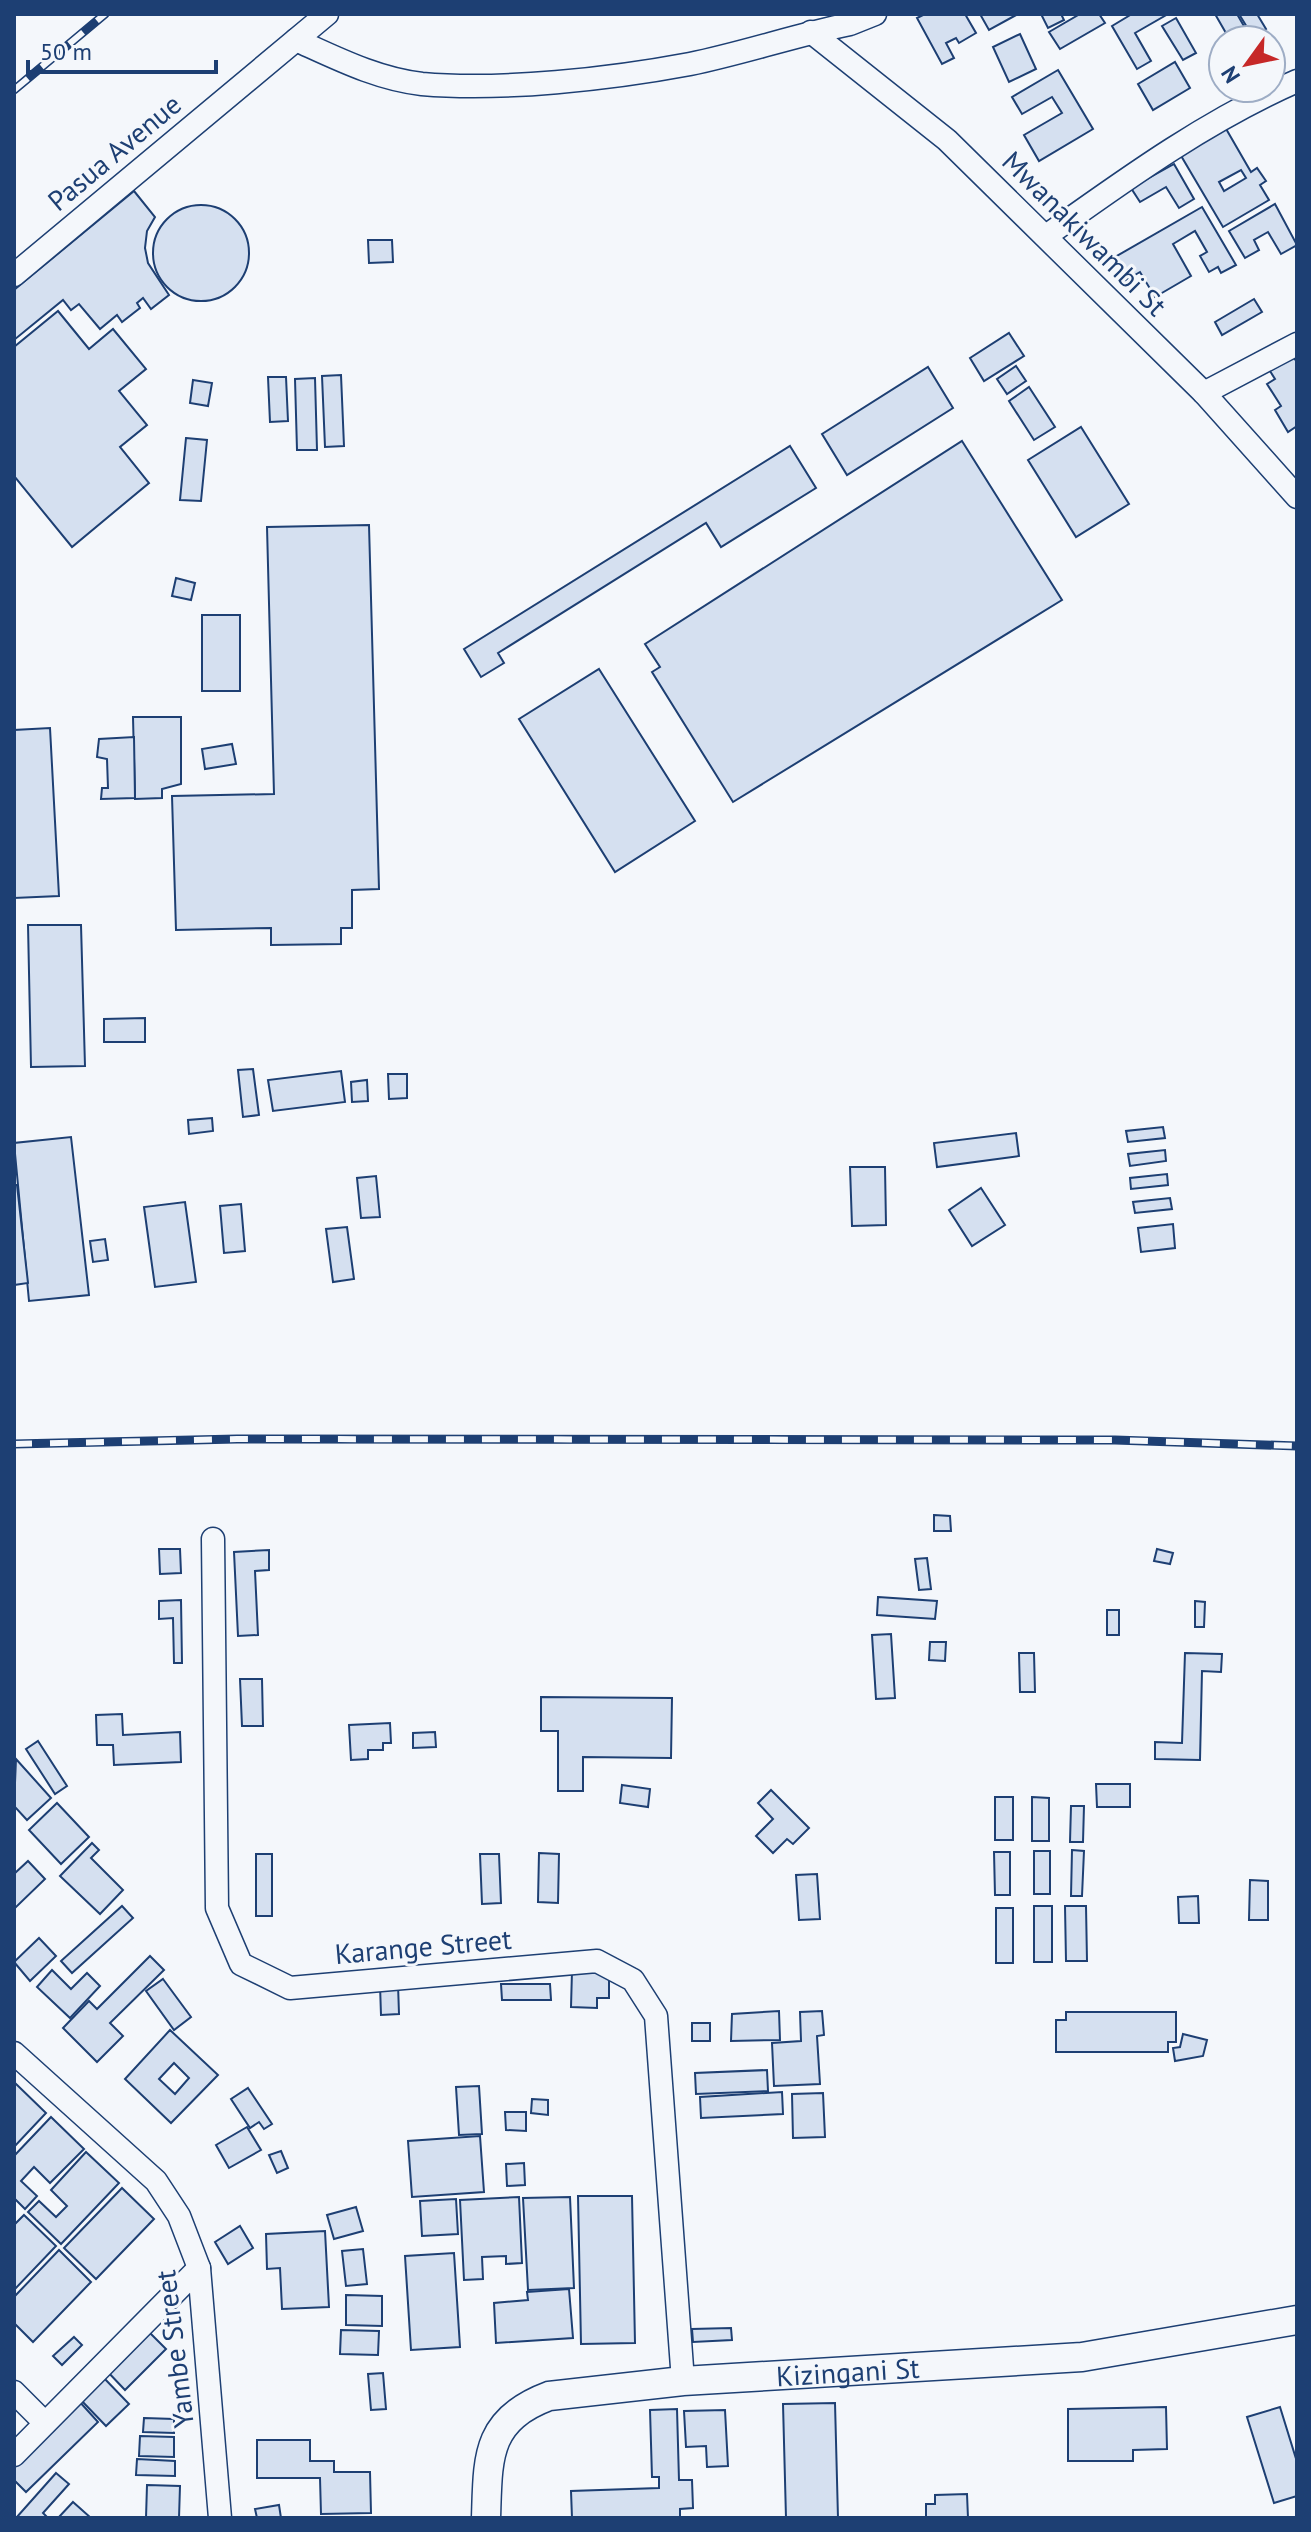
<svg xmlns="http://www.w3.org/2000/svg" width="1311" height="2532" font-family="'PT Sans',sans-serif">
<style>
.building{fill:#d5e0f0;stroke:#1d3f73;stroke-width:2;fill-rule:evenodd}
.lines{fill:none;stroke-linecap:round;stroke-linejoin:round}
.minor-casing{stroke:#1d3f73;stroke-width:25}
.tertiary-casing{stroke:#1d3f73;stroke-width:31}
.minor{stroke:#f4f7fb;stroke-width:22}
.tertiary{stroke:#f4f7fb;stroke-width:28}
.rail-casing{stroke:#1d3f73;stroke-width:9}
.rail{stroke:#f4f7fb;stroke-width:6;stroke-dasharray:18;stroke-linecap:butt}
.labels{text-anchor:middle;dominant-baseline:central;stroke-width:6;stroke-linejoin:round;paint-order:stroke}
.street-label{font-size:28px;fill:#1d3f73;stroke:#f4f7fb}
</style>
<rect width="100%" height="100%" fill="#f4f7fb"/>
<g class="building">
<polygon points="925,14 965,14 976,33 959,43 956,38 946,43 954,58 942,64 917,18"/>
<polygon points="980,14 1018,14 989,30"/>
<polygon points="1041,14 1061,14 1064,20 1048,28"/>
<polygon points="1080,14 1099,14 1105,23 1060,49 1049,32"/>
<polygon points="1132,14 1168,14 1135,33 1151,61 1137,69 1112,26"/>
<polygon points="1215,14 1237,14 1252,40 1230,40"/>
<polygon points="1239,14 1257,14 1266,29 1253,37"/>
<polygon points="1176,18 1196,53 1183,60 1162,26"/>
<polygon points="1020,34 1036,69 1009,82 993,47"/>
<polygon points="1175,62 1190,88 1153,110 1138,84"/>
<polygon points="1058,70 1093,129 1039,161 1024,135 1062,113 1052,97 1022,114 1012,97"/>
<path d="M1225,127L1251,172L1257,168L1266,181L1260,185L1269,200L1223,227L1180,154ZM1241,170L1246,178L1224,191L1219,182Z"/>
<polygon points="1174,164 1194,199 1179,208 1166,187 1140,202 1131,188"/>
<polygon points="134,191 155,217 147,231 145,248 148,263 169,295 151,309 143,298 137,303 140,308 122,322 117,315 100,329 79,304 71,310 63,300 14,340 14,290"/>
<polygon points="1275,204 1297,245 1281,254 1268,232 1254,240 1259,250 1245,258 1229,231"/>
<circle cx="201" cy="253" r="48"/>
<polygon points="1202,207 1236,265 1221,273 1218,267 1209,272 1200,256 1207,252 1195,231 1173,244 1191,276 1155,297 1140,272 1121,283 1108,261"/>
<polygon points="368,240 392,240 393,262 369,263"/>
<polygon points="1254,299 1262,312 1222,335 1215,322"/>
<polygon points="58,311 89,349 113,329 146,369 119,391 147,425 120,447 149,483 72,547 14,476 14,347"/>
<polygon points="1009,333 1024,356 984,381 970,358"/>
<polygon points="1293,357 1297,362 1297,426 1288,432 1275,410 1281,406 1267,384 1275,379 1270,371"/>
<polygon points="1016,366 1026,381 1007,394 997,379"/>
<polygon points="928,367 953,408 847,475 822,434"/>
<polygon points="341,375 344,446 325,447 322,376"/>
<polygon points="268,377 286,377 288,421 270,422"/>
<polygon points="315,378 317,450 297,450 295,379"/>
<polygon points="193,380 212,383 208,406 190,403"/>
<polygon points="1029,387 1055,427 1034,440 1009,401"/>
<polygon points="1081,427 1129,504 1076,537 1028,460"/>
<polygon points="186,438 207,440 201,501 180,500"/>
<polygon points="962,441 1062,600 733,802 652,672 660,667 645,644"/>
<polygon points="790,446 816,488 721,547 706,523 498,653 504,663 481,677 464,649"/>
<polygon points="369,525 379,889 352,890 352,928 341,928 341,944 271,945 271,928 176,930 172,796 274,794 267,527"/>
<polygon points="176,578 195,583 191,600 172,596"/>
<rect x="202" y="615" width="38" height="76"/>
<polygon points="599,669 695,821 615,872 519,719"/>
<polygon points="133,717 181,717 181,784 162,789 162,798 135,799"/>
<polygon points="50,728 59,896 14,898 14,730"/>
<polygon points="134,737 135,798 101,799 102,788 108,788 107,759 97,757 99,739"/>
<polygon points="232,744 236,764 205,769 202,749"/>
<polygon points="28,925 81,925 85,1066 31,1067"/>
<polygon points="145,1018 145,1042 104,1042 104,1019"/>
<polygon points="253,1069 259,1115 243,1117 238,1070"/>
<polygon points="341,1071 345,1102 273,1111 268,1080"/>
<polygon points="388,1074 407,1074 407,1098 389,1099"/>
<polygon points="367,1080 368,1101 352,1102 351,1082"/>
<polygon points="212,1118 213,1131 189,1134 188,1120"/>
<polygon points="1163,1127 1165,1138 1128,1142 1126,1131"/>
<polygon points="1016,1133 1019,1156 937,1167 934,1143"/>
<polygon points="71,1137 89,1295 29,1301 14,1143"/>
<polygon points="1165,1150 1166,1161 1130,1166 1128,1154"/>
<polygon points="850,1167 885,1167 886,1225 852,1226"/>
<polygon points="1167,1174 1168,1185 1131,1189 1130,1178"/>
<polygon points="376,1176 380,1217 361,1218 357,1178"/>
<polygon points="14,1185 17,1185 28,1283 14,1285"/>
<polygon points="981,1188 1005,1225 972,1246 949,1210"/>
<polygon points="1170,1198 1172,1209 1135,1213 1133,1202"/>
<polygon points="185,1202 196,1282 155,1287 144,1207"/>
<polygon points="241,1204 245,1251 224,1253 220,1206"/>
<polygon points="1173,1224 1175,1248 1141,1252 1138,1228"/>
<polygon points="347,1227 354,1279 333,1282 326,1229"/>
<polygon points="105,1239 108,1260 93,1262 90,1241"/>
<polygon points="934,1515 950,1516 951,1531 934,1531"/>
<polygon points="159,1549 180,1549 181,1573 160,1574"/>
<polygon points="1157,1549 1173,1553 1170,1564 1154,1561"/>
<polygon points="269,1550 269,1570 255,1571 258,1635 238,1636 234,1552"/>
<polygon points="927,1558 931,1589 919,1590 915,1559"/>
<polygon points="878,1597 937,1601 935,1619 877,1615"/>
<polygon points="181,1600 182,1663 174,1663 173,1618 159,1619 159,1601"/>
<polygon points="1195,1601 1205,1602 1204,1627 1195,1627"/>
<rect x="1107" y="1610" width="12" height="25"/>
<polygon points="891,1634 895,1698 876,1699 872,1635"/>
<polygon points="930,1642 946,1642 945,1661 929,1660"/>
<polygon points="1019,1653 1034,1653 1035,1692 1020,1692"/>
<polygon points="1185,1653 1222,1654 1221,1672 1202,1671 1200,1760 1155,1759 1155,1742 1182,1743"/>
<polygon points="240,1679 262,1679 263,1726 242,1726"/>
<polygon points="541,1697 672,1698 671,1758 583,1757 583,1791 558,1791 558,1731 541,1731"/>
<polygon points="122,1714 123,1735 180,1732 181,1762 114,1765 113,1745 97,1745 96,1715"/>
<polygon points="390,1723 391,1743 383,1743 383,1750 368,1750 368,1759 351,1760 349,1725"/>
<polygon points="435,1732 436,1747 413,1748 413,1733"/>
<polygon points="38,1741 67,1786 55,1794 26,1749"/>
<polygon points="16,1759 51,1798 27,1820 14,1806"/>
<polygon points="1096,1784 1130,1784 1130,1807 1097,1807"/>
<polygon points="622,1785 650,1789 648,1807 620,1803"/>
<polygon points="771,1790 809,1828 793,1844 787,1839 773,1853 756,1836 773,1819 758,1803"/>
<rect x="995" y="1797" width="18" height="43"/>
<polygon points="1032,1797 1049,1798 1049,1841 1032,1841"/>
<polygon points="57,1803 89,1837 61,1864 29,1830"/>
<polygon points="1071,1806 1084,1806 1083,1842 1070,1842"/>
<polygon points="92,1843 99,1850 91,1858 123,1890 100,1914 60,1876"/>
<polygon points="1072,1850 1084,1851 1082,1896 1071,1896"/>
<rect x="1034" y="1851" width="16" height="43"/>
<polygon points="994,1852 1010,1852 1010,1895 995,1895"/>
<polygon points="539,1853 559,1854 558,1903 538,1902"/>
<rect x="256" y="1854" width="16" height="62"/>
<polygon points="480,1854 499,1854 501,1903 482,1904"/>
<polygon points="28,1861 45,1879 14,1909 14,1874"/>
<polygon points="817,1874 820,1919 799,1920 796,1875"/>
<polygon points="1250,1880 1268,1881 1268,1920 1249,1920"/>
<polygon points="1198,1896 1199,1923 1179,1923 1178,1897"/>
<polygon points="122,1906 133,1918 72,1973 61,1961"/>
<rect x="1034" y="1906" width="18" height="56"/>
<polygon points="1065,1906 1086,1906 1087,1961 1066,1961"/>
<rect x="996" y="1908" width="17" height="55"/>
<polygon points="39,1938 56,1956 30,1981 14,1962"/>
<polygon points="150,1956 164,1970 110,2023 123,2036 97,2062 63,2028 89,2001 97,2009"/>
<polygon points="52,1970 71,1989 87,1973 100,1986 70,2018 37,1987"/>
<polygon points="572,1971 609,1971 609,1998 597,1998 597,2008 571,2007"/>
<polygon points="163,1979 191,2017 174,2030 146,1991"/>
<polygon points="398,1984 399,2014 381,2015 380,1985"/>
<polygon points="501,1984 550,1984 551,2000 502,2000"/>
<polygon points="779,2011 780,2040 731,2041 732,2014"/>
<polygon points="822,2011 824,2035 817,2036 820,2084 774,2086 772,2043 801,2041 800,2012"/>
<polygon points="1066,2012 1176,2012 1176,2042 1168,2042 1168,2052 1056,2052 1056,2020 1066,2020"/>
<rect x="692" y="2023" width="18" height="18"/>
<path d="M170,2030L218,2075L171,2123L125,2079ZM174,2063L189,2078L175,2094L159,2079Z"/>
<polygon points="1183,2034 1207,2040 1203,2056 1175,2061 1173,2048 1180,2047"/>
<polygon points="767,2070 768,2091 696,2094 695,2073"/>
<polygon points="14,2082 46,2113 14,2147"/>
<polygon points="479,2086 482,2134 459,2135 456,2087"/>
<polygon points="248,2088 272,2124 264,2129 259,2122 250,2128 231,2099"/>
<polygon points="782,2092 783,2114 701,2118 700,2097"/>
<polygon points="823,2093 825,2137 793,2138 792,2094"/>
<polygon points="532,2099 548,2100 548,2115 531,2113"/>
<polygon points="505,2112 526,2112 526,2131 506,2130"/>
<polygon points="51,2117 84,2149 50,2183 34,2167 21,2181 37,2196 25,2209 14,2198 14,2156"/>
<polygon points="247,2127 261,2150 229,2168 216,2145"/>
<polygon points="480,2136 484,2192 412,2197 408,2141"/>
<polygon points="281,2151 288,2168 277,2173 269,2155"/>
<polygon points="86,2152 119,2183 61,2244 28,2212 39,2201 56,2217 67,2206 51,2190"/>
<polygon points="524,2163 525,2185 507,2186 506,2164"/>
<polygon points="122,2188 154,2219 96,2279 64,2248"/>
<polygon points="578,2196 632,2196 635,2343 581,2344"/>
<polygon points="519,2197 522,2263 506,2264 506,2256 482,2257 483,2279 464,2280 460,2200"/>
<polygon points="570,2197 574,2288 528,2290 523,2198"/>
<polygon points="456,2199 458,2234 422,2236 420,2201"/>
<polygon points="356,2207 363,2231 334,2239 327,2215"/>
<polygon points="24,2215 56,2246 14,2290 14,2225"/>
<polygon points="240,2226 253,2248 228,2264 215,2242"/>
<polygon points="325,2231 329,2307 282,2309 280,2268 267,2269 266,2234"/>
<polygon points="363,2249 367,2284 346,2286 342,2251"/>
<polygon points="59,2250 91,2282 33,2342 14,2323 14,2297"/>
<polygon points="454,2253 460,2347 411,2350 405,2256"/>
<polygon points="569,2289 573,2338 496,2343 494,2303 528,2300 527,2292"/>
<polygon points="346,2295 382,2296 382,2326 346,2325"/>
<polygon points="731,2328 732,2340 693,2342 692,2329"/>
<polygon points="146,2329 166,2349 125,2390 105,2369"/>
<polygon points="341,2330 379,2331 378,2355 340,2354"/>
<polygon points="74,2337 82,2345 62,2365 53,2356"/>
<polygon points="383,2373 386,2409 371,2410 368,2374"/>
<polygon points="102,2376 129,2404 106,2426 79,2398"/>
<polygon points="78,2400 98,2422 26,2492 14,2480 14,2462"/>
<polygon points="835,2403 838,2518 786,2518 783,2404"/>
<polygon points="1166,2407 1167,2449 1133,2450 1133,2461 1068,2461 1068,2409"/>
<polygon points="1280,2407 1297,2462 1297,2496 1274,2503 1247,2417"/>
<polygon points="677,2409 679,2480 692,2480 693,2508 680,2509 680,2518 572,2518 571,2491 659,2488 659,2477 652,2477 650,2410"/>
<polygon points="725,2410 728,2466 707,2467 706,2446 686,2447 684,2411"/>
<polygon points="144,2418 174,2419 174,2433 143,2432"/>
<polygon points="140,2436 174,2437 174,2457 139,2456"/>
<polygon points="257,2440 310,2440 310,2461 334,2461 334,2472 370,2472 371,2513 321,2514 320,2478 257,2478"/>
<polygon points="137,2459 175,2461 175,2476 136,2475"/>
<polygon points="56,2473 69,2484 43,2513 48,2518 16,2518"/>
<polygon points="147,2485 180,2486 179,2518 146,2518"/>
<polygon points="967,2494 968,2518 926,2518 926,2504 935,2504 935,2495"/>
<polygon points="73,2502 91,2518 58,2518"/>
<polygon points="279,2505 281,2518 257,2518 255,2509"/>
</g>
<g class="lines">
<g class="minor-casing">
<g id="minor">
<polyline points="811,32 947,140 1204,393 1297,497"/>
<path d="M296,40C336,58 377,79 422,84C502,91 610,79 690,64C744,53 796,35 850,24L875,14"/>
<path d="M1046,236C1126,179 1206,121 1297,81"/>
<polyline points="14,275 327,14"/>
<polyline points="1204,393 1297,344"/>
<polyline points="213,1539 217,1908 241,1964 290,1988 597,1961 633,1980 656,2016 683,2381"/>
<polyline points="14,2053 156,2181 179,2216 199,2268 220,2518"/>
<polyline points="14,2392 45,2423"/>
<polyline points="14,2455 199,2268"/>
</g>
</g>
<g class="tertiary-casing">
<g id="tertiary">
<path id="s1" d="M486,2518C488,2458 485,2420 549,2396L683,2381L1082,2357L1297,2320"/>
</g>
</g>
<use href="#minor" class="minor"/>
<use href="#tertiary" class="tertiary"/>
<g class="rail-casing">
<g id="rail">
<polyline points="14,90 105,14"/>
<polyline points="14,1444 237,1439 1115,1440 1297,1446"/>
</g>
</g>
<use href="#rail" class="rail"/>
</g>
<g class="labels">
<g class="street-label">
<text transform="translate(114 152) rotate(-40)">Pasua Avenue</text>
<text transform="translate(1085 233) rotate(45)">Mwanakiwambi St</text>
<text transform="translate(423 1946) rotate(-5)">Karange Street</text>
<text transform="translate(174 2349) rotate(-97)">Yambe Street</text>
<text stroke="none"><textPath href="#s1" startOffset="450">Kizingani St</textPath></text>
</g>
</g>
<rect width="1311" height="2532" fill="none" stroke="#1d3f73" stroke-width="32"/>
<g transform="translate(1247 64) rotate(237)"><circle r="38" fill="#f4f7fb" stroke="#9eadc5" stroke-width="2"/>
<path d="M0-6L14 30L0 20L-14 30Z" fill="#c62828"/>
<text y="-12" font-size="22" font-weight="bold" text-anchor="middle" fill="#1d3f73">N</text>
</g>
<path d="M28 60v12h188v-12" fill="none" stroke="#1d3f73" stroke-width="4"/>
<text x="40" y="60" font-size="24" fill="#1d3f73" stroke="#f4f7fb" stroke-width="6" paint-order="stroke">50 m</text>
</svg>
